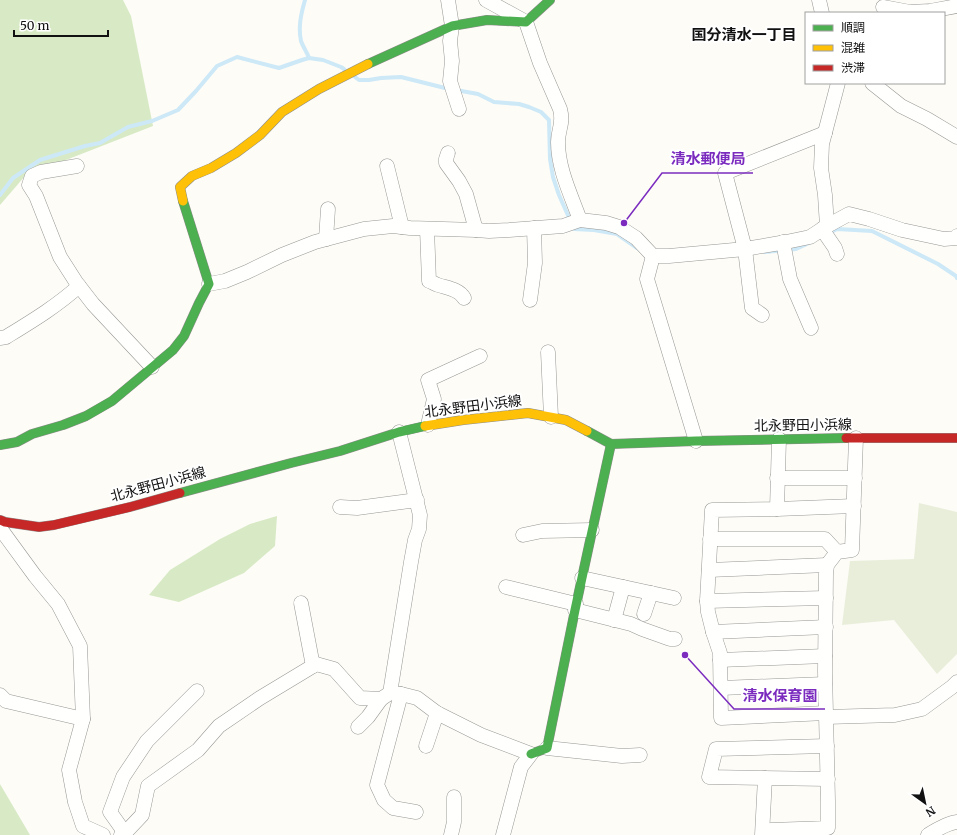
<svg xmlns="http://www.w3.org/2000/svg" width="957" height="835" font-family="Merriweather,'Noto Sans JP',serif">
<style>
.forest{fill:#d8eac5}
.cemetery{fill:#e9eedb}
.lines{fill:none;stroke-linecap:round;stroke-linejoin:round}
.stream{stroke:#cde8f7;stroke-width:4}
.street-casing{stroke:#979795;stroke-width:15}
.fast-casing{stroke:#8e8d8b;stroke-width:10}
.slow-casing{stroke:#8e8d8b;stroke-width:10}
.jam-casing{stroke:#8e8d8b;stroke-width:10}
.street{stroke:#fffffe;stroke-width:14}
.fast{stroke:#4caf50;stroke-width:9}
.slow{stroke:#ffc107;stroke-width:9}
.jam{stroke:#c62828;stroke-width:9}
.labels{text-anchor:middle;dominant-baseline:central;stroke-width:4;stroke-linejoin:round;paint-order:stroke}
.street-label{font-size:14px;fill:#111;stroke:#fff}
.neighbourhood-label{font-size:15px;font-weight:bold;fill:#111;stroke:#fff}
.leader{fill:none;stroke:#7b2cbf;stroke-width:1.5}
.callout-dot{fill:#7b2cbf;stroke:#fff;stroke-width:1.5}
.callout-label{font-size:15px;text-anchor:middle;font-weight:bold;fill:#7b2cbf;stroke:#fff;stroke-width:4;stroke-linejoin:round;paint-order:stroke}
</style>
<rect width="100%" height="100%" fill="#fdfcf7"/>
<g class="forest">
<polygon points="0,0 123,0 131,16 153,126 25,176 0,205"/>
<polygon points="277,516 275,546 244,573 179,602 149,595 170,570 220,539 250,524"/>
<polygon points="0,784 30,835 0,835"/>
</g>
<polygon class="cemetery" points="919,503 957,512 957,654 937,674 894,620 842,625 850,561 914,559"/>
<g class="lines">
<g class="stream">
<path d="M305,0C301,14 298,27 301,41C303,47 307,52 309,58"/>
<polyline points="355,77 359,80 369,80 381,78 401,77 449,89"/>
<polyline points="456,90 478,94 494,102 519,104 529,107 541,112 549,120 550,159 553,177 559,195 574,229 594,230 617,234 637,248"/>
<polyline points="0,195 13,178 40,160 85,146 100,143 128,127 152,121 178,110 196,91 217,66 237,57 279,68 302,60 309,58 323,60 341,67 344,69"/>
<polyline points="829,233 837,229 872,231 938,264 956,276 957,278"/>
<polyline points="765,252 796,249 809,243"/>
</g>
<g class="street-casing">
<g id="street">
<polyline points="448,0 452,26 450,41 452,61 450,81 459,109"/>
<path d="M486,0L526,22L540,63L560,109C564,124 558,129 558,142C558,169 571,195 580,220"/>
<polyline points="819,0 822,13"/>
<polyline points="883,7 910,12 930,11 957,6"/>
<polyline points="872,83 901,106 927,119 957,137"/>
<polyline points="448,153 446,159 446,163 459,181 466,194 476,230"/>
<polyline points="77,166 41,172 32,176 29,185 36,196 60,257 76,282 93,304 152,367"/>
<polyline points="387,166 402,227"/>
<polyline points="827,226 825,195 821,168 822,144 838,83"/>
<path d="M427,229L429,281C432,282 435,284 438,285C447,288 459,289 464,298"/>
<polyline points="822,229 835,248 837,254"/>
<polyline points="326,239 328,209"/>
<polyline points="783,242 790,279 811,328"/>
<polyline points="653,256 647,279 696,441"/>
<polyline points="209,284 225,281 247,272 282,255 315,242 364,229 393,226 410,228 476,230 489,231 509,230 563,226 580,220 606,223 619,227 636,238 653,256 669,256 745,249 786,242 810,237 827,226 849,214 869,219 902,230 944,239 956,238 957,236"/>
<polyline points="530,300 535,263 534,228"/>
<polyline points="762,315 752,308 745,249 725,173 825,133"/>
<path d="M0,338L6,337C32,321 57,306 79,286"/>
<polyline points="548,352 551,417"/>
<polyline points="428,425 434,399 428,380 480,356"/>
<polyline points="399,432 420,515 419,529 415,540 411,562 390,693 401,694 417,698 437,713 481,735 531,754 521,767 503,835"/>
<polyline points="779,439 777,509 712,510 707,601 826,598"/>
<polyline points="777,478 855,478"/>
<polyline points="340,507 357,508 417,500"/>
<polyline points="777,509 854,506"/>
<polyline points="0,528 35,576 58,604 80,646 83,719 69,770 75,802 83,826 103,835"/>
<polyline points="523,535 542,531 592,530"/>
<polyline points="710,539 825,539 837,552"/>
<polyline points="709,570 827,565"/>
<polyline points="582,578 674,598"/>
<polyline points="506,587 576,604"/>
<polyline points="707,601 708,612 713,632 826,627"/>
<polyline points="301,603 313,666"/>
<polyline points="575,610 631,624 642,629 670,639 675,639"/>
<polyline points="644,614 651,593"/>
<polyline points="614,620 623,587"/>
<polyline points="713,632 720,653 721,718 826,713"/>
<polyline points="720,660 825,656"/>
<polyline points="721,688 825,684"/>
<polyline points="401,694 377,785 384,800 393,808 416,812"/>
<polyline points="0,695 6,701 83,719"/>
<polyline points="826,717 895,715 922,709 952,687 957,682"/>
<polyline points="358,727 368,717 381,699"/>
<polyline points="426,746 437,713"/>
<polyline points="827,746 716,749 709,777 828,779"/>
<polyline points="547,748 622,756 640,755"/>
<polyline points="125,833 110,812 123,777 147,741 197,691"/>
<polyline points="121,835 125,833 142,815 148,786 198,750 219,726 260,698 313,666 316,664 334,669 360,698 381,699 390,693"/>
<polyline points="451,835 454,822 454,797"/>
<polyline points="762,835 765,778"/>
<polyline points="764,835 771,830 828,828 828,801 825,671 826,574 827,565 837,552 852,550 856,438"/>
<path d="M928,835C936,830 947,823 957,822"/>
</g>
</g>
<g class="fast-casing">
<g id="fast">
<polyline points="368,64 452,26 487,20 526,22 550,0"/>
<polyline points="587,431 611,444 696,441 846,438"/>
<polyline points="0,445 17,442 32,434 63,425 86,416 112,401 173,350 184,336 199,303 209,284 183,201"/>
<polyline points="180,493 291,463 340,451 399,432 425,426"/>
<polyline points="531,754 547,748 575,610 611,444"/>
</g>
</g>
<g class="slow-casing">
<g id="slow">
<polyline points="183,201 180,187 192,176 211,168 236,153 260,135 282,112 319,89 368,64"/>
<polyline points="425,426 463,420 528,413 566,420 587,431"/>
</g>
</g>
<g class="jam-casing">
<g id="jam">
<polyline points="846,438 957,438"/>
<polyline points="0,520 5,522 39,527 54,525 130,507 180,493"/>
</g>
</g>
<use href="#street" class="street"/>
<use href="#fast" class="fast"/>
<use href="#slow" class="slow"/>
<use href="#jam" class="jam"/>
</g>
<g class="labels">
<g class="street-label">
<text transform="translate(473 406) rotate(-7)">北永野田小浜線</text>
<text transform="translate(803 425) rotate(-1)">北永野田小浜線</text>
<text transform="translate(158 484) rotate(-15)">北永野田小浜線</text>
</g>
<g class="neighbourhood-label">
<text x="744" y="34">国分清水一丁目</text>
</g>
</g>
<path class="leader" d="M624 223L662 173H753M685 655L734 709H825"/>
<g class="callout-dot">
<circle cx="624" cy="223" r="4"/>
<circle cx="685" cy="655" r="4"/>
</g>
<g class="callout-label">
<text x="708" y="164">清水郵便局</text>
<text x="780" y="701">清水保育園</text>
</g>
<rect x="805" y="12" width="140" height="72" fill="#ffffff" stroke="#a0a0a0"/>
<rect x="813" y="25" width="20" height="6" fill="#4caf50" stroke="#a0a0a0"/>
<text x="841" y="32" font-size="12" fill="#111111">順調</text>
<rect x="813" y="45" width="20" height="6" fill="#ffc107" stroke="#a0a0a0"/>
<text x="841" y="52" font-size="12" fill="#111111">混雑</text>
<rect x="813" y="65" width="20" height="6" fill="#c62828" stroke="#a0a0a0"/>
<text x="841" y="72" font-size="12" fill="#111111">渋滞</text>
<g transform="translate(925 803) rotate(147)" stroke="#ffffff" stroke-width="3" paint-order="stroke">
<path d="M0-3L7 15L0 10L-7 15Z" fill="#111111"/>
<text y="-6" font-size="11" font-weight="bold" text-anchor="middle" fill="#111111">N</text>
</g>
<path d="M14 30v6h94v-6" fill="none" stroke="#111111" stroke-width="2"/>
<text x="20" y="30" font-size="12" fill="#111111" stroke="#ffffff" stroke-width="3" paint-order="stroke">50 m</text>
</svg>
